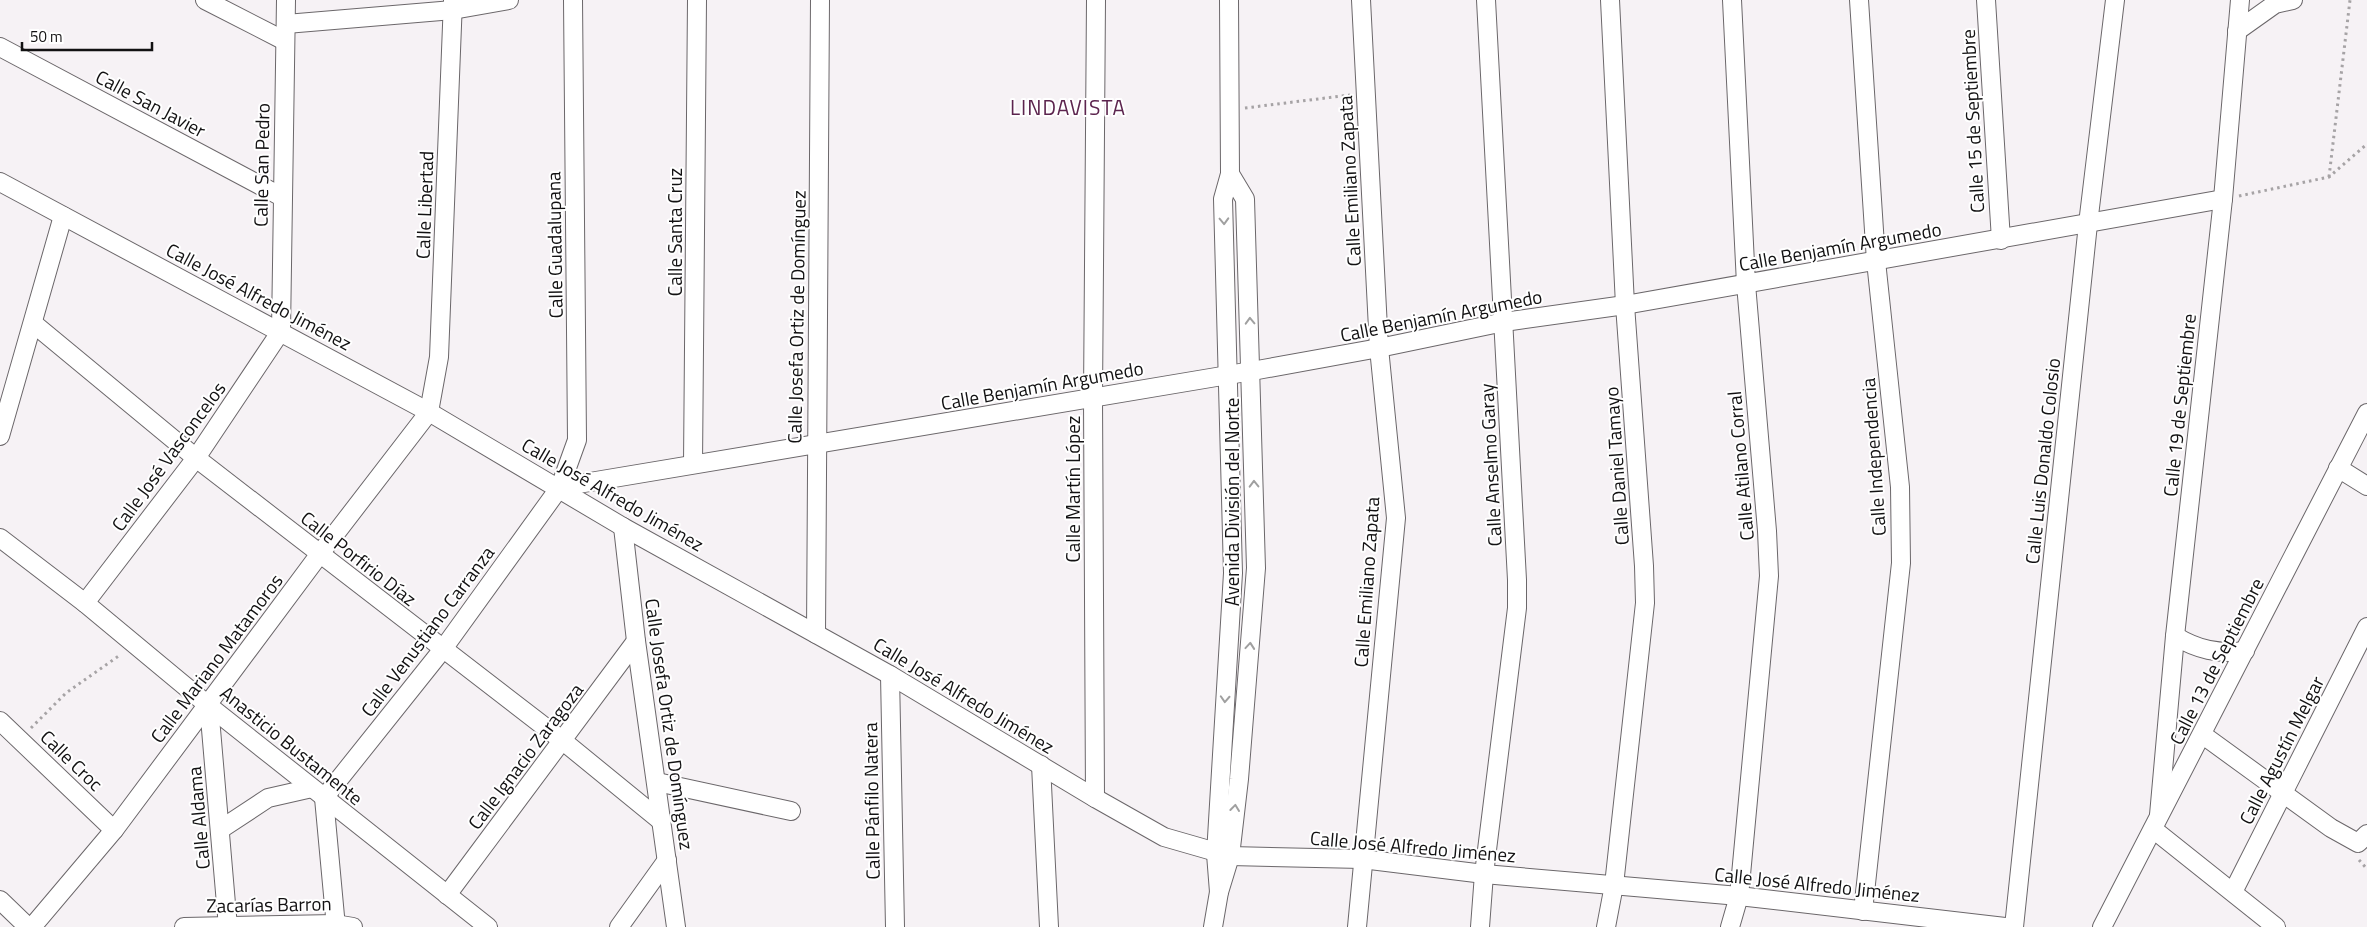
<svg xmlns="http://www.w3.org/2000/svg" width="2367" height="927" font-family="'Titillium Web',sans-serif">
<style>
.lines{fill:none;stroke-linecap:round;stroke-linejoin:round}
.street-casing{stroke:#6b676a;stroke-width:20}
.path{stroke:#a6a3a5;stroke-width:3;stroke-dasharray:2.5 4;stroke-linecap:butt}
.street{stroke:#fff;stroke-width:18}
.oneway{stroke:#a0a0a0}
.labels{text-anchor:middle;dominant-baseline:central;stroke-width:4;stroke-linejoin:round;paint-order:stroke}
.street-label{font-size:19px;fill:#121112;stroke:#fff}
.quarter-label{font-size:21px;letter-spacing:1px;fill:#5c244e;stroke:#fff}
</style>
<rect width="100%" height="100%" fill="#f6f2f5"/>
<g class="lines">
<g class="street-casing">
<g id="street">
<polyline points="205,0 285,41"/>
<polyline points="1859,0 1876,261 1900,487 1901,563 1863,911"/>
<polyline points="1986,0 2001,240"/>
<polyline points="286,24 453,10 509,0"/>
<polyline points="2237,31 2275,4 2293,0"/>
<polyline points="0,47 282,197"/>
<polyline points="0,182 429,412 623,527 890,675 1095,798 1164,837 1230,856 1362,859 1484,874 1739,896 2005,927"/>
<polyline points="34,324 196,458 563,741 661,821"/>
<polyline points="0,436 63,216"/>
<polyline points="693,464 697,0"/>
<polyline points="2338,468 2367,486"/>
<polyline points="560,487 1252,371 1379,348 1504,322 1625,305 2223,199"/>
<polyline points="623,527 636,641 676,927"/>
<polyline points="0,538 85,603 209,706 488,927"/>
<polyline points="85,603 196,458 281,331 286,0"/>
<polyline points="816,634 820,0"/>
<path d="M2175,636C2198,650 2218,654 2245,651"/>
<polyline points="890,675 895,927"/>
<polyline points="209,706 228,927"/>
<polyline points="0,721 114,830"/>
<polyline points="2203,735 2331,828 2358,843 2367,834"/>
<polyline points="1041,765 1049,927"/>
<polyline points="657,782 791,811"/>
<polyline points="1095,798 1093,398 1096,0"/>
<polyline points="2159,815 2175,636 2223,199 2240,0"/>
<polyline points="221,829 268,798 312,788"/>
<polyline points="2153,829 2276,927"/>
<polyline points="1219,892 1216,854 1233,573 1223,199 1230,174 1229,0"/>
<polyline points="2233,892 2367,627"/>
<polyline points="447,895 636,641"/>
<polyline points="0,900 28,927"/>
<polyline points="32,927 114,830 319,555 429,412 439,357 453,0"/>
<polyline points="184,927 335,924 353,927"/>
<polyline points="336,927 324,798 443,649 560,487 577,440 573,0"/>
<polyline points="619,927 667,860"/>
<polyline points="1213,927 1219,892 1230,856 1239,779 1256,568 1245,199 1230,174"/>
<polyline points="1357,927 1396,518 1379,348 1361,0"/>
<polyline points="1480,927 1484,874 1517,608 1517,580 1486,0"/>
<polyline points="1606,927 1614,885 1645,603 1644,566 1625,305 1610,0"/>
<polyline points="1730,927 1739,896 1769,576 1767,531 1746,284 1732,0"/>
<polyline points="2014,927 2088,224 2115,0"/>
<polyline points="2102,927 2367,413"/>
</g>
</g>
<g class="path">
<polyline points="1245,108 1350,95"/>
<polyline points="2329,177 2350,0"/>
<polyline points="2239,196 2329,177 2367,144"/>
<polyline points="31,728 66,693 120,655"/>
<polyline points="2359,860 2367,869"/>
</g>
<use href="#street" class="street"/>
</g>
<defs><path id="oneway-chevron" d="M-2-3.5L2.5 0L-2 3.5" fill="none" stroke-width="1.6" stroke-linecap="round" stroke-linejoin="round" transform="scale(1.25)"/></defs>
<g class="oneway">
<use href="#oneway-chevron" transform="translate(1224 221) rotate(88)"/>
<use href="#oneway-chevron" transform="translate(1250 321) rotate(-92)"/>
<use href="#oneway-chevron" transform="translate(1254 484) rotate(-91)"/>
<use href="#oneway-chevron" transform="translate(1250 646) rotate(-85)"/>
<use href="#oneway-chevron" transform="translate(1225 699) rotate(93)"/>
<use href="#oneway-chevron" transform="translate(1235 808) rotate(-83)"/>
</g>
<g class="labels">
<g class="street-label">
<text transform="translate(151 103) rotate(28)">Calle San Javier</text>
<text transform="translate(1972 121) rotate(-93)">Calle 15 de Septiembre</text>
<text transform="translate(261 165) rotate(-89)">Calle San Pedro</text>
<text transform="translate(1349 181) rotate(-93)">Calle Emiliano Zapata</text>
<text transform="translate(424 205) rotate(-88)">Calle Libertad</text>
<text transform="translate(674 232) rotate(-90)">Calle Santa Cruz</text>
<text transform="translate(554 245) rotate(-91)">Calle Guadalupana</text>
<text transform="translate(1840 246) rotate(-10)">Calle Benjamín Argumedo</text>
<text transform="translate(259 296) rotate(28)">Calle José Alfredo Jiménez</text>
<text transform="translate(1441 315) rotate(-11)">Calle Benjamín Argumedo</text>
<text transform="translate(796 317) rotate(-89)">Calle Josefa Ortiz de Domínguez</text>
<text transform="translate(1042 385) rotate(-10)">Calle Benjamín Argumedo</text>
<text transform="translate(2179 405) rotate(-84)">Calle 19 de Septiembre</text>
<text transform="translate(168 456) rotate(-54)">Calle José Vasconcelos</text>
<text transform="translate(1873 457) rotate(-94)">Calle Independencia</text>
<text transform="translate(2042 461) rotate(-84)">Calle Luis Donaldo Colosio</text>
<text transform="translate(1490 465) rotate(-93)">Calle Anselmo Garay</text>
<text transform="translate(1616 466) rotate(-94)">Calle Daniel Tamayo</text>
<text transform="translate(1740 466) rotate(-95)">Calle Atilano Corral</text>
<text transform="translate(1072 489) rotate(-90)">Calle Martín López</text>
<text transform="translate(613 494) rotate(30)">Calle José Alfredo Jiménez</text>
<text transform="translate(1231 502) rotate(-90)">Avenida División del Norte</text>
<text transform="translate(359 558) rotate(38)">Calle Porfirio Díaz</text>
<text transform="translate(1366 582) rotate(-86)">Calle Emiliano Zapata</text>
<text transform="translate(427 631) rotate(-53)">Calle Venustiano Carranza</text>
<text transform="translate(216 658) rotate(-53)">Calle Mariano Matamoros</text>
<text transform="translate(2216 661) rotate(-63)">Calle 13 de Septiembre</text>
<text transform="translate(964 695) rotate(31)">Calle José Alfredo Jiménez</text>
<text transform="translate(670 724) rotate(82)">Calle Josefa Ortiz de Domínguez</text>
<text transform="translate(292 745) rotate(39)">Anasticio Bustamente</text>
<text transform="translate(2281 750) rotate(-63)">Calle Agustín Melgar</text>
<text transform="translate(525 756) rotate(-53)">Calle Ignacio Zaragoza</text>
<text transform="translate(72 760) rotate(44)">Calle Croc</text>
<text transform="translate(871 801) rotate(-91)">Calle Pánfilo Natera</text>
<text transform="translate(198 818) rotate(-95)">Calle Aldama</text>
<text transform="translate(1413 846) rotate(5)">Calle José Alfredo Jiménez</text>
<text transform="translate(1817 884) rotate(6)">Calle José Alfredo Jiménez</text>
<text transform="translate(269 904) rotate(-1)">Zacarías Barron</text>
</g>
<g class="quarter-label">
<text x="1068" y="107">LINDAVISTA</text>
</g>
</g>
<path d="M22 42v8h130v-8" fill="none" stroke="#121112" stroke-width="2.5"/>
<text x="30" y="42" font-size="15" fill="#121112" stroke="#ffffff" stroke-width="4" paint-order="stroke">50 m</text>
</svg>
